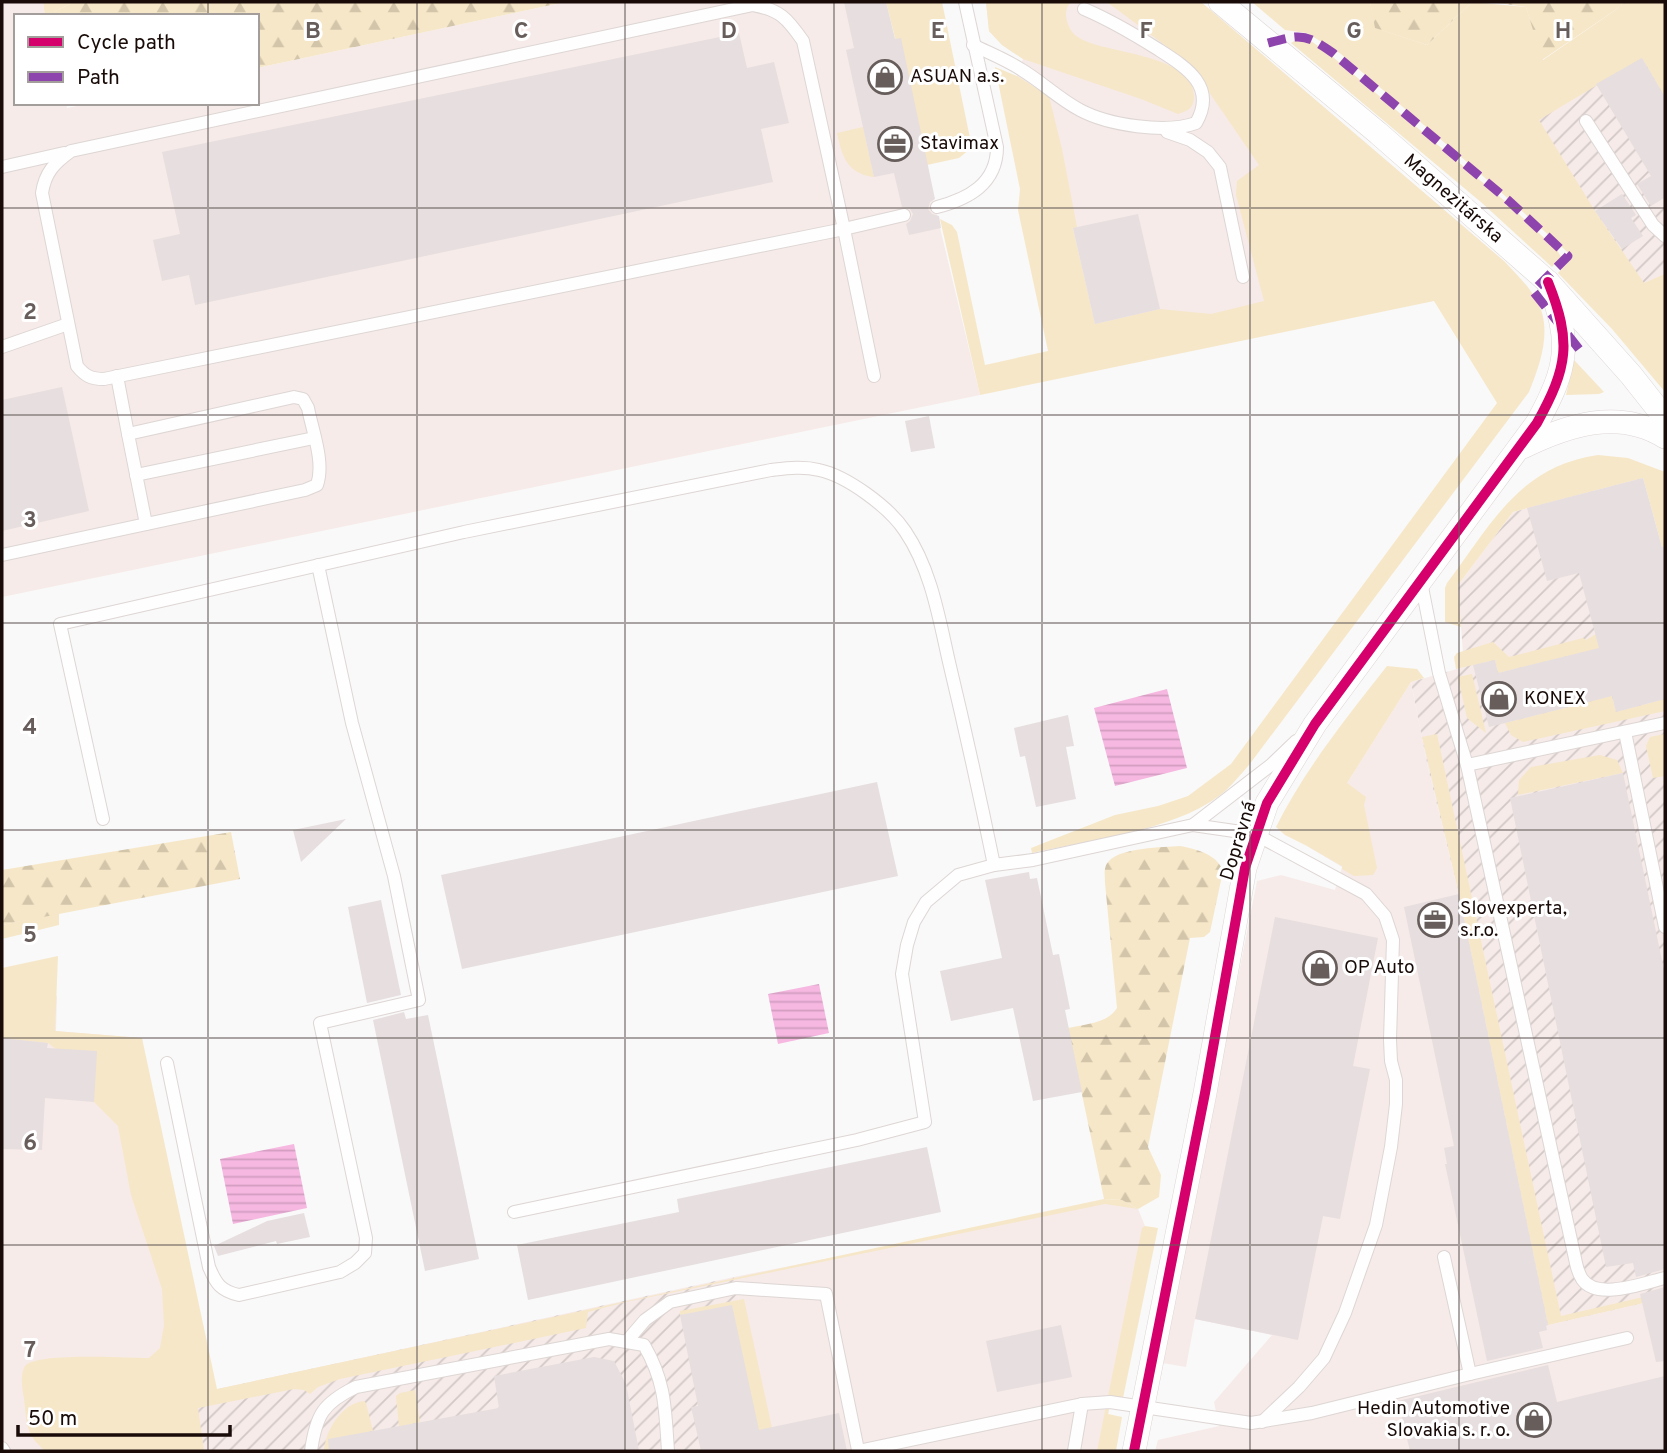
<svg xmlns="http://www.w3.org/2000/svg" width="1667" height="1453" font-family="Overpass,sans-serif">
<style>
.built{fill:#f6ebe8}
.industrial{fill:url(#industrial-furrows)}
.grass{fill:#f6e7c8}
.forest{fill:url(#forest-firs)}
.water{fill:url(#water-rules)}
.building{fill:#e7dedf}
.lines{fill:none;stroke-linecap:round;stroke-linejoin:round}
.service-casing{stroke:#ddd6d4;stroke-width:14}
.minor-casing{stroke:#ddd6d4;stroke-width:24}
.service{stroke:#fefefe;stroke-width:12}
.minor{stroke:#fefefe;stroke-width:23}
.quiet{stroke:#8e44ad;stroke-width:9;stroke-dasharray:18 9;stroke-linecap:butt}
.cycleway-casing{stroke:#fff;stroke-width:15}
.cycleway{stroke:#d6006c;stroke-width:10}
.grid{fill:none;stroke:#675e5c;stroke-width:2;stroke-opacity:0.55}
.labels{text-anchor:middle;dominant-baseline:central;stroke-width:6;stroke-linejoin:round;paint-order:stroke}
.poi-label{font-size:19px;fill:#180b08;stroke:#fff;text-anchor:start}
.street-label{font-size:19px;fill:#180b08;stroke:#fff}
.grid-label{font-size:23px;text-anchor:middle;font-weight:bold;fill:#675e5c;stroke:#fff;stroke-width:6;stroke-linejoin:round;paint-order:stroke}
</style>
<defs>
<pattern id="industrial-furrows" width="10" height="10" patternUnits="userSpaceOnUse" patternTransform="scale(1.75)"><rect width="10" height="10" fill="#f6ebe8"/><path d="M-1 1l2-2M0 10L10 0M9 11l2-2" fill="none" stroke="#d2c8c6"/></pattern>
<pattern id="forest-firs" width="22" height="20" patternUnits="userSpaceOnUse" patternTransform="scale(1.75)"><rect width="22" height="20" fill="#f6e7c8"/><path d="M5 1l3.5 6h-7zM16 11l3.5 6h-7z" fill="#d2c5aa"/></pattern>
<pattern id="water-rules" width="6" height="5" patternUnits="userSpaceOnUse" patternTransform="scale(1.75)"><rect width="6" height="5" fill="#f6b8e1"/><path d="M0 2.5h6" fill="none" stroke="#d29dc0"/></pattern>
</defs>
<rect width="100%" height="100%" fill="#f9f9f9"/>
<g class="built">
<polygon points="2,2 43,2 45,16 16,16 16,103 66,103 67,108 92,103 257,103 257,68 565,2 886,2 980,395 2,597"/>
<polygon points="986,2 1201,2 1505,262 1503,289 1409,305 1093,371 1016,78 1023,59 1002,45 989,31"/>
<polygon points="1411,682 1428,768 1459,894 1548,1325 1665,1298 1665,1451 1155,1451 1158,1440 1219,1426 1214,1402 1272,1335 1195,1319 1186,1367 1162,1363 1257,881 1281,875 1335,890 1342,867 1307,846"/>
<polygon points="57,996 56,1031 142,1038 187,1451 2,1451 2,1009"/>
<polygon points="1122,1200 1138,1209 1145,1226 1101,1451 771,1451 734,1277"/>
</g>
<g class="industrial">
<polygon points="1627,2 1665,2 1665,365 1475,112"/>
<polygon points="1643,478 1661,547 1665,546 1665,1298 1548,1325 1459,894 1428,768 1411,682 1464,667 1458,585 1513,512"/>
<polygon points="734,1277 771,1451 187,1451 177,1398"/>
</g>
<g class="grass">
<polygon points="43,2 74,2 45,16"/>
<polygon points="886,2 942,2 971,143 970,149 959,158 927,165"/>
<path d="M986,2H1071C1067,6 1066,10 1066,16C1067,23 1070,31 1075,35C1098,55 1193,51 1194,96C1194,108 1188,111 1178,114L1141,99L1023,59L1002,45L989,31Z"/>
<path d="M1107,2H1201L1505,262C1516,274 1529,286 1537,301C1553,329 1540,365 1529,392L1249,765C1240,775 1230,788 1219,796C1172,831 1089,840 1032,853L1031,848L1115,815L1158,806L1188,796L1231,764L1497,403L1434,301L980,395L940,219L952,225L957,232L985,365L1048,351L1018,210L1020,189L995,67L1017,76L1049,96L1062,149L1077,227L1073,229L1095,324L1160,309L1211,314L1264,301L1236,195L1237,181L1259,165L1198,76L1178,55Z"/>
<polygon points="1252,2 1370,2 1376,28 1427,45 1472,2 1526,7 1543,60 1627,2 1665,2 1665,97 1642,58 1539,120 1595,211 1644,283 1665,274 1665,392 1612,329 1558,273 1573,257 1474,168 1341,54 1307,33 1285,30"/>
<polygon points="1296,40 1311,41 1328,53 1506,202 1557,250 1561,257 1552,267 1482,203 1291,43"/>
<path d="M863,127L874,177C847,174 842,156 837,133Z"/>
<polygon points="1574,360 1604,392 1599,394 1566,395"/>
<path d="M1598,455L1628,458L1665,472V546L1662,547L1643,478L1513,512L1458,585L1461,627L1445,622V588L1447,583C1491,525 1519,466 1598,455Z"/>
<polygon points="1596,634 1616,712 1665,699 1665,711 1523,742 1511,735 1505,723 1592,701 1580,653 1498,673 1495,660 1456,669 1454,657 1457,653 1493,642 1509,657 1583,638 1586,640"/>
<path d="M1387,666L1417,669L1424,678L1411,682L1347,783L1366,797L1364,805L1377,868L1373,875L1354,876L1342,869V866L1307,846L1285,835L1276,827C1305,769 1347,717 1387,666Z"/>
<polygon points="1472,674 1486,733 1467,718 1458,677"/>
<polygon points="1437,734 1561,1316 1665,1292 1665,1298 1548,1325 1459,894 1422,737"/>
<polygon points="1665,734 1665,776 1653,778 1646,746 1650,737"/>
<polygon points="1600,755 1617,760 1623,773 1518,795 1519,780 1531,767"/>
<polygon points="59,913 59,925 2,939 2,925"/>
<path d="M58,956L55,1031L142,1038L217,1389L1104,1199L1122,1200L1138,1209L1105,1204L626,1302L588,1312L586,1328L340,1379L318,1387L310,1394L304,1390L294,1389L198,1408L204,1451H45C25,1433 27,1424 24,1398C22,1390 20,1373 25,1366C36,1352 128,1358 149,1358L160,1348L164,1325L162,1289L131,1195L118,1126L94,1102L56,1049L48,1043L7,1039L2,1041V968Z"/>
<polygon points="1145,1226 1158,1228 1123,1398 1111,1397 1108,1414 1122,1417 1116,1451 1097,1451 1142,1228"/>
<polygon points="744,1299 777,1451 762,1451 732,1306 680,1315 680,1311"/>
<polygon points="415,1390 420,1422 399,1427 396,1396 400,1393"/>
<path d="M364,1401L366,1403L373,1431L337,1439L340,1451H324C325,1431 342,1403 364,1401Z"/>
</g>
<g class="forest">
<polygon points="74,2 565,2 257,68 257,16 45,16"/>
<polygon points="1370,2 1472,2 1427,45 1375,28"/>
<polygon points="1491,2 1627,2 1542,60 1526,7"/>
<polygon points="231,832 240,879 2,925 2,870"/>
<path d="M1180,846C1196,849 1217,854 1223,871L1210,932L1204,937L1190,938L1148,1147L1161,1175L1159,1197L1138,1209L1122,1200L1104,1199L1068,1028C1085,1024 1107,1024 1117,1008L1105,883C1105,875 1103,867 1109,861C1120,848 1164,847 1180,846Z"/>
</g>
<g class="water">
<polygon points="1167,689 1187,768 1115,786 1094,708"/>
<polygon points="819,984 829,1033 778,1044 768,994"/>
<polygon points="294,1144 307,1208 233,1224 220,1159"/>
</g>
<g class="building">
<polygon points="844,2 886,2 895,39 901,38 935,199 930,202 928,209 932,214 939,216 941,228 909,235 906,224 910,221 913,214 910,209 902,207 894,173 874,177 846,50 854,48"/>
<polygon points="739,33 747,68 774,62 789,123 761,129 773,182 195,305 189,275 162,281 153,240 180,234 162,152"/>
<polygon points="1642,58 1665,97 1665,200 1664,198 1651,206 1637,184 1651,176 1596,84"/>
<polygon points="1622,194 1636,215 1631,218 1643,236 1622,249 1595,211"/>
<polygon points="1138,214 1160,309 1095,324 1073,228"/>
<polygon points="62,387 89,511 2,531 2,400"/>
<polygon points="929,416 935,448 911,452 905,421"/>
<polygon points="1643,478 1662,547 1665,546 1665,699 1616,712 1612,696 1489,727 1473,665 1495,660 1498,673 1599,648 1579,573 1547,581 1527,508"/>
<polygon points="1068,715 1074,746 1066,747 1076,799 1036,807 1025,756 1020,757 1014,728"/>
<polygon points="1623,773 1665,975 1665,1269 1636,1277 1633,1263 1606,1267 1510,798"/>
<polygon points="877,782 898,876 462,969 441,875"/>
<polygon points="346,819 301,862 293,830"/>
<polygon points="1029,872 1030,879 1037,878 1053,955 1059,954 1070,1009 1065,1010 1082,1092 1033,1101 1013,1008 951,1021 940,971 1002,958 985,880"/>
<polygon points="1459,894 1548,1325 1546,1326 1547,1330 1539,1332 1543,1348 1487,1361 1445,1164 1447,1164 1444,1148 1454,1146 1404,907"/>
<polygon points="381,900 401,995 367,1003 348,907"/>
<polygon points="1275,917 1378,938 1353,1066 1370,1069 1340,1219 1323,1216 1298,1340 1195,1319"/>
<polygon points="404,1012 406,1019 428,1015 479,1259 425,1271 373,1020"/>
<polygon points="2,1038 48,1043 47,1048 97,1051 94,1102 45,1098 42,1150 2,1149"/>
<polygon points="927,1147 941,1212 528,1300 517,1245 679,1212 677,1199"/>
<polygon points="304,1213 310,1237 277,1244 276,1241 218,1256 214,1246 267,1221"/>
<polygon points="1665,1287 1665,1361 1656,1362 1640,1294"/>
<polygon points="732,1305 759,1430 839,1413 847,1451 701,1451 691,1407 698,1406 680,1315"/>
<polygon points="1061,1325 1072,1377 997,1392 986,1341"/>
<polygon points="594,1357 614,1361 626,1384 639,1451 329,1451 328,1439 499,1408 494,1376"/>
<polygon points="1548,1365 1557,1402 1665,1376 1665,1451 1410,1451 1398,1401"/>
</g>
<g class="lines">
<g class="service-casing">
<g id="service">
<path d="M973,45C989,53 1007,60 1022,70C1042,82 1059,99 1080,110C1108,125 1166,134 1196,123C1218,85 1184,66 1156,48C1132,33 1110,20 1084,9"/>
<polyline points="1586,121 1653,225 1665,236"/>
<polyline points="1167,132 1190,140 1208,152 1220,167 1243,277"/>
<polyline points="2,167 64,153"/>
<path d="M937,207C968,199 997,184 997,147L965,2"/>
<polyline points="2,347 68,324"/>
<path d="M874,376L844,229L104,379C91,379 85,376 77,366L42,193C45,173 54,163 71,151L753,5C780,10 787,18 803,41L844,229L904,215"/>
<polyline points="128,434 146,524"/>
<polyline points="136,475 314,438"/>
<path d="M2,555L305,490L317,485C325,462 312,430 308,408L303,399L294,397L128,434L117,376"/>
<path d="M1421,582L1439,673L1467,765L1576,1263C1577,1268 1579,1274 1582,1279C1597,1301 1643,1283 1665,1278"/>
<polyline points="1625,732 1665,927"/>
<polyline points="1467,765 1665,723"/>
<path d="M103,819L60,624L464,532L771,470C788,468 803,466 819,470C847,476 889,507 905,531C931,569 939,618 949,662C965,729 980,797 994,865L1033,860L1193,825L1271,765L1296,741"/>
<polyline points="1193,825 1255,834 1366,894 1385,916 1393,940 1390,1040 1391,1061 1396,1080 1396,1104 1391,1147 1376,1225 1345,1313 1324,1358 1299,1387 1262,1422"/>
<path d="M167,1063L209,1267C216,1284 221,1291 239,1295L340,1272L355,1263L365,1253L366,1238L320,1023L419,1000L394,876L352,723L318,565"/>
<polyline points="514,1212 857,1140 925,1122 902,974 907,945 914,922 926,902 958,875 994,865"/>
<polyline points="627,1341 645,1320 670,1302 736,1288 826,1294 858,1450"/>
<polyline points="1470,1374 1627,1338"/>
<polyline points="1082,1404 1110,1402 1251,1423 1312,1413 1470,1374 1444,1257"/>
<polyline points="2,1448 4,1451"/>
<path d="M311,1451C316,1415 323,1403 356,1387L609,1339L644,1345C666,1383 665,1409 668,1451"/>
<polyline points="858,1451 1082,1404 1074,1451"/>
</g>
</g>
<g class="minor-casing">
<g id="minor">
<polyline points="1220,2 1378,133 1548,282 1631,375 1665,418"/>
<path d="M1523,447C1568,425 1619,408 1665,437"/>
<path d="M1134,1451L1205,1093L1245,868L1267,803L1315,724L1537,423C1568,367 1572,342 1548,282"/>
</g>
</g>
<use href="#service" class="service"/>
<use href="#minor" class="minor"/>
<path class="quiet" d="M1268,43C1302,34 1304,33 1333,53L1509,201L1568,256L1533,291L1583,354"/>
<g class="cycleway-casing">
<path id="cycleway" d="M1134,1451L1205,1093L1245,868L1267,803L1315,724L1537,423C1568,367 1572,342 1548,282"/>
</g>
<use href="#cycleway" class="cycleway"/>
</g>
<path class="grid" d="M208,2V16M417,2V1451M625,2V1451M834,2V1451M1042,2V1451M1250,2V1451M1459,2V1451M208,103V1451M2,208H1665M2,415H1665M2,623H1665M2,830H1665M2,1038H1665M2,1245H1665"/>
<defs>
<g id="shop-ring" transform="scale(1.75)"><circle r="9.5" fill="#fff" stroke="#675e5c" stroke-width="1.5"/><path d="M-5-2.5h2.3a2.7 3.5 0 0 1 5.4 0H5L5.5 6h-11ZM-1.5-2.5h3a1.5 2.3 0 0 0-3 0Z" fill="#675e5c"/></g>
<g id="office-ring" transform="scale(1.75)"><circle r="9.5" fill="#fff" stroke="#675e5c" stroke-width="1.5"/><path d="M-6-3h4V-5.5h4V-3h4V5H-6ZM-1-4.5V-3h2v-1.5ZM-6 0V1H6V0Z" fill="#675e5c"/></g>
</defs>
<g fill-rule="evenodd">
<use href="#shop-ring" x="885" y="77"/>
<use href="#office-ring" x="895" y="144"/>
<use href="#shop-ring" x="1499" y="699"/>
<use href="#office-ring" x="1435" y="920"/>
<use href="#shop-ring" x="1320" y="968"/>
<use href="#shop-ring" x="1534" y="1420"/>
</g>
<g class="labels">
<g class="poi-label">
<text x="910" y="77">ASUAN a.s.</text>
<text x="920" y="144">Stavimax</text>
<text x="1524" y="699">KONEX</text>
<text x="1460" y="909">Slovexperta,<tspan x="1460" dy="22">s.r.o.</tspan></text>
<text x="1344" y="968">OP Auto</text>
<text x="1510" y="1409" text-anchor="end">Hedin Automotive<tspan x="1510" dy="22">Slovakia s. r. o.</tspan></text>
</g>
<g class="street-label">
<text transform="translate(1453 199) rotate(41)">Magnezitárska</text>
<text transform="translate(1239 841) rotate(-73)">Dopravná</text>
</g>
</g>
<g class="grid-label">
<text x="313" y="38">B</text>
<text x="521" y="38">C</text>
<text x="729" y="38">D</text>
<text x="938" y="38">E</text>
<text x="1146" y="38">F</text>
<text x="1354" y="38">G</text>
<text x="1563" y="38">H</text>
<text x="30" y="319">2</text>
<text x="30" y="527">3</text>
<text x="30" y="734">4</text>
<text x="30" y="942">5</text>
<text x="30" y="1150">6</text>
<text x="30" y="1357">7</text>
</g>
<rect width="1667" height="1453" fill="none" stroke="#180b08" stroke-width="7"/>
<rect x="14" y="14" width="245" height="91" fill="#ffffff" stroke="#a39d9c" stroke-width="2"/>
<rect x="28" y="37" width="35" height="10" fill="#d6006c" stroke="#a39d9c" stroke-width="2"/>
<text x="77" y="49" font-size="21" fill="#180b08">Cycle path</text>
<rect x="28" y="72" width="35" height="10" fill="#8e44ad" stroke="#a39d9c" stroke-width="2"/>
<text x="77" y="84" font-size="21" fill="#180b08">Path</text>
<path d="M18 1425v10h212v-10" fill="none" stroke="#180b08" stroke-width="3.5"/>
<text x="28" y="1425" font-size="21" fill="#180b08" stroke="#ffffff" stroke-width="5" paint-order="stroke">50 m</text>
</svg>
